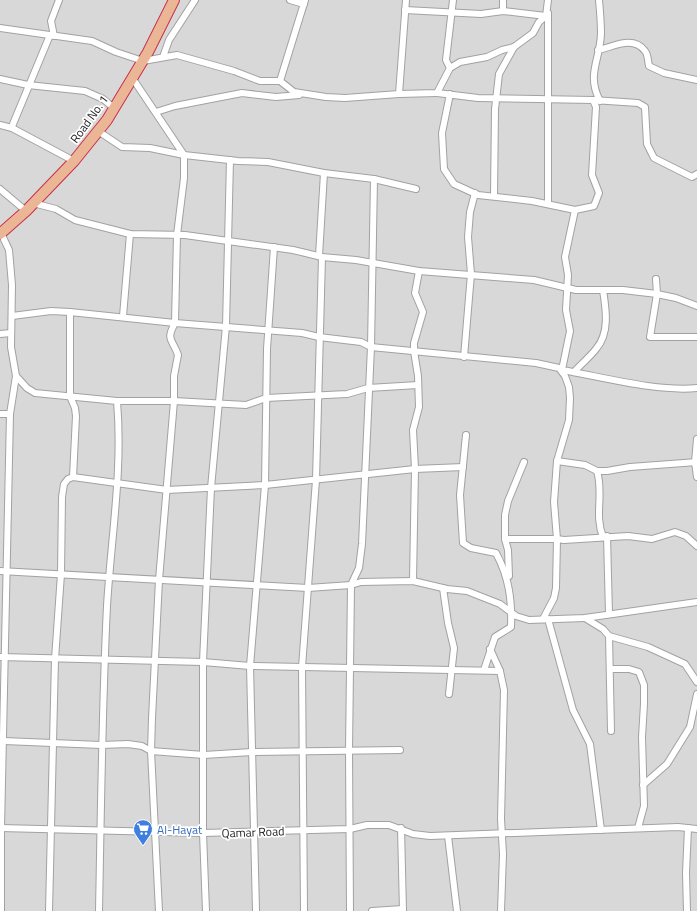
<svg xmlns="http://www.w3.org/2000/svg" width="697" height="911" font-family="'Titillium Web',sans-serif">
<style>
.residential{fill:#d9d8d8}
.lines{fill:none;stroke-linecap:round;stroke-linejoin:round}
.minor-casing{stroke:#a2a2a2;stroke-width:8}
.trunk-casing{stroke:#c92f4a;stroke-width:12}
.minor{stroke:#fff;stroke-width:6}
.trunk{stroke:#eab696;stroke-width:10}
.labels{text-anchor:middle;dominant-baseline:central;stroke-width:3.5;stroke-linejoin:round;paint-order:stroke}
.street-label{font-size:12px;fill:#1b1b1b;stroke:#fff}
.shop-label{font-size:12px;fill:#366cbe;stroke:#fff;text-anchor:start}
</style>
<rect width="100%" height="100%" fill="#eceae1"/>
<rect class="residential" x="0" y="0" width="697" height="911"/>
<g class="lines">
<g class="minor-casing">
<g id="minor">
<polyline points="290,0 304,4"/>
<path d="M599,0C600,11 601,23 601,34C600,60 586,75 600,101"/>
<polyline points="405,10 481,14 503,11 546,16"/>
<polyline points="503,11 503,0"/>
<polyline points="0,28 92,41 116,52 143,61 177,55 234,71 260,81 280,81 294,92 326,97 345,98 399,94 437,93 450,68 460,62 487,57 502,50 514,47 533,33 539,22 546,16 548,0"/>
<polyline points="50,35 13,124 12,128 74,161"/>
<polyline points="54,36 51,21 59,0"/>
<path d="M598,50C613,47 633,35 645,51C648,54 648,62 649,66L664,73L697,80"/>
<polyline points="163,57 169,40 195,0"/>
<polyline points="450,68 446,60 453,0"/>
<polyline points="0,79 28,85 85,91 103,99 114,108"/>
<polyline points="280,81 305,0"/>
<polyline points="437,93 478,98 593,100 596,107 592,175 599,193 594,206 575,210 532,201 478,195 454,184 444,169 442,133 450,94"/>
<polyline points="399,94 406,0"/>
<polyline points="593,100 638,103 645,107 647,144 654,158 692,177 697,174"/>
<polyline points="156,112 175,106 242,93 276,97 299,95"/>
<polyline points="0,125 12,128"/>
<polyline points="98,131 122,147 150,148 184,155 238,161 268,162 324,173 374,179 416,189"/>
<polyline points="0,189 26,211"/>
<polyline points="494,196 495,109 499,74 514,47"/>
<polyline points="33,203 56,209 75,220 130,234 185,235 293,250 322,257 356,260 419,271 534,280 576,290 623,290 657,294 676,298 697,306"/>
<polyline points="548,204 548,13"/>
<path d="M575,210L565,257L568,275L566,310L570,331L562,370C603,377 657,392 697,388"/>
<polyline points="319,256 324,173"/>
<polyline points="656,279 657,294 650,337 697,337"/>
<polyline points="12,316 51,311 70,312 175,323 177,235 184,178 184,155 133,79"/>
<polyline points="123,316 130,234"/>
<polyline points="0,334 11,333"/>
<polyline points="464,357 471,274 468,237 470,212 475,193"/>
<path d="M574,372C581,364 590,357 596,349C610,333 606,309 603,290"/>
<polyline points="16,376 27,388 35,393 117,401"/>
<polyline points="0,414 10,414"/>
<path d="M466,435L460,495L463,543L471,548L496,553C509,577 512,600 511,627L495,637L484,670"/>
<polyline points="697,439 695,462 697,477"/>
<polyline points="557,461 585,465 597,471 607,471 630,467 697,462"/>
<path d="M597,471C604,494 594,515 603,537"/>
<polyline points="73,477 167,490 265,485 415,469 463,467"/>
<polyline points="607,536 609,614"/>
<polyline points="505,539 557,539 556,588 554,598 543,619"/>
<polyline points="0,571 308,588 351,585 361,582 413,581 447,589 467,591 500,604 516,616 529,620 585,618 697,602"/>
<polyline points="509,576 508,550 505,539 505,515 508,501 524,462"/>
<polyline points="413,581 415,469 413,430 419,407 418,376 414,351 414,343 423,312 415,293 419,271"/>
<polyline points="443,588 448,623 454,648 449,694"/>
<polyline points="585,618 603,629 609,636 611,731"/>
<polyline points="548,619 573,710 590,744 601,830"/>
<polyline points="609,636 648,647 685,664 697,682"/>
<polyline points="490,649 500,671 504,690 501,819 503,854 501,911"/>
<polyline points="0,657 203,662 250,666 500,671"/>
<polyline points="611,669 629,669 639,672 644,685 644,704 642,737 644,806 638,828"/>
<polyline points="4,741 101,745 128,744 142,746 151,751 204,755 252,752 400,750"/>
<polyline points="643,785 667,764 690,727 697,694"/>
<polyline points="0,828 203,833 350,829 367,825 389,825 413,834 430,836 678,827 697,829"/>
<polyline points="401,828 403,911"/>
<polyline points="448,836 457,911"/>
<polyline points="1,911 1,828 10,414 16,376 11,347 12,285 9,250 1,233"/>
<polyline points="49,911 55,659 61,574 62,497 64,484 68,479 73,477 76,416 75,408 70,396 70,312"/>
<path d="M99,911C101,809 102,708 107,606C111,538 123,470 117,401H174V376L178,355C173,339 165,341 175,323L302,333L319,337L361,342L371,347L536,363L559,368L565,376L569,387L570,398L569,420L557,461L554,502L557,539L564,540L628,536L652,539L675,532L686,536L697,546"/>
<polyline points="159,911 151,751 152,718 159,580 174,401 246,405 266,398 347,394 368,388 418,385"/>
<polyline points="206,911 203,833 203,662 211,488 226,326 230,160"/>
<polyline points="256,911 250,666 265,485 267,349 274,247"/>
<polyline points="304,911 302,667 316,480 322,257"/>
<polyline points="350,911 349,751 351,585 359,568 362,544 371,347 374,179"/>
<polyline points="372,911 403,909"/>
<polyline points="687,911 686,873 688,828"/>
</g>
</g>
<g class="trunk-casing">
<polyline id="trunk" points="0,234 26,211 74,161 107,120 148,52 174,0"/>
</g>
<use href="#minor" class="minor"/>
<use href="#trunk" class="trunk"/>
</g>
<defs>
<g id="supermarket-pin" transform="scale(1)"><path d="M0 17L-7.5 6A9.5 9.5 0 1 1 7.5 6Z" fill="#3f7fe0" stroke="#fff"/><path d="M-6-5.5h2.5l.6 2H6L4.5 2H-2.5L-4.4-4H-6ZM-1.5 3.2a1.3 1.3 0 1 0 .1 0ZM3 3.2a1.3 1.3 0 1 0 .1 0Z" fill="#fff"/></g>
</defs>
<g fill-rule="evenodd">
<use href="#supermarket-pin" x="143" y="829"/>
</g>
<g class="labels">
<g class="street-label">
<text transform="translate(89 119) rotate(-54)">Road No. 1</text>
<text transform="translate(253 832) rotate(-2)">Qamar Road</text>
</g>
<g class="shop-label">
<text x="157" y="829">Al-Hayat</text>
</g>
</g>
</svg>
